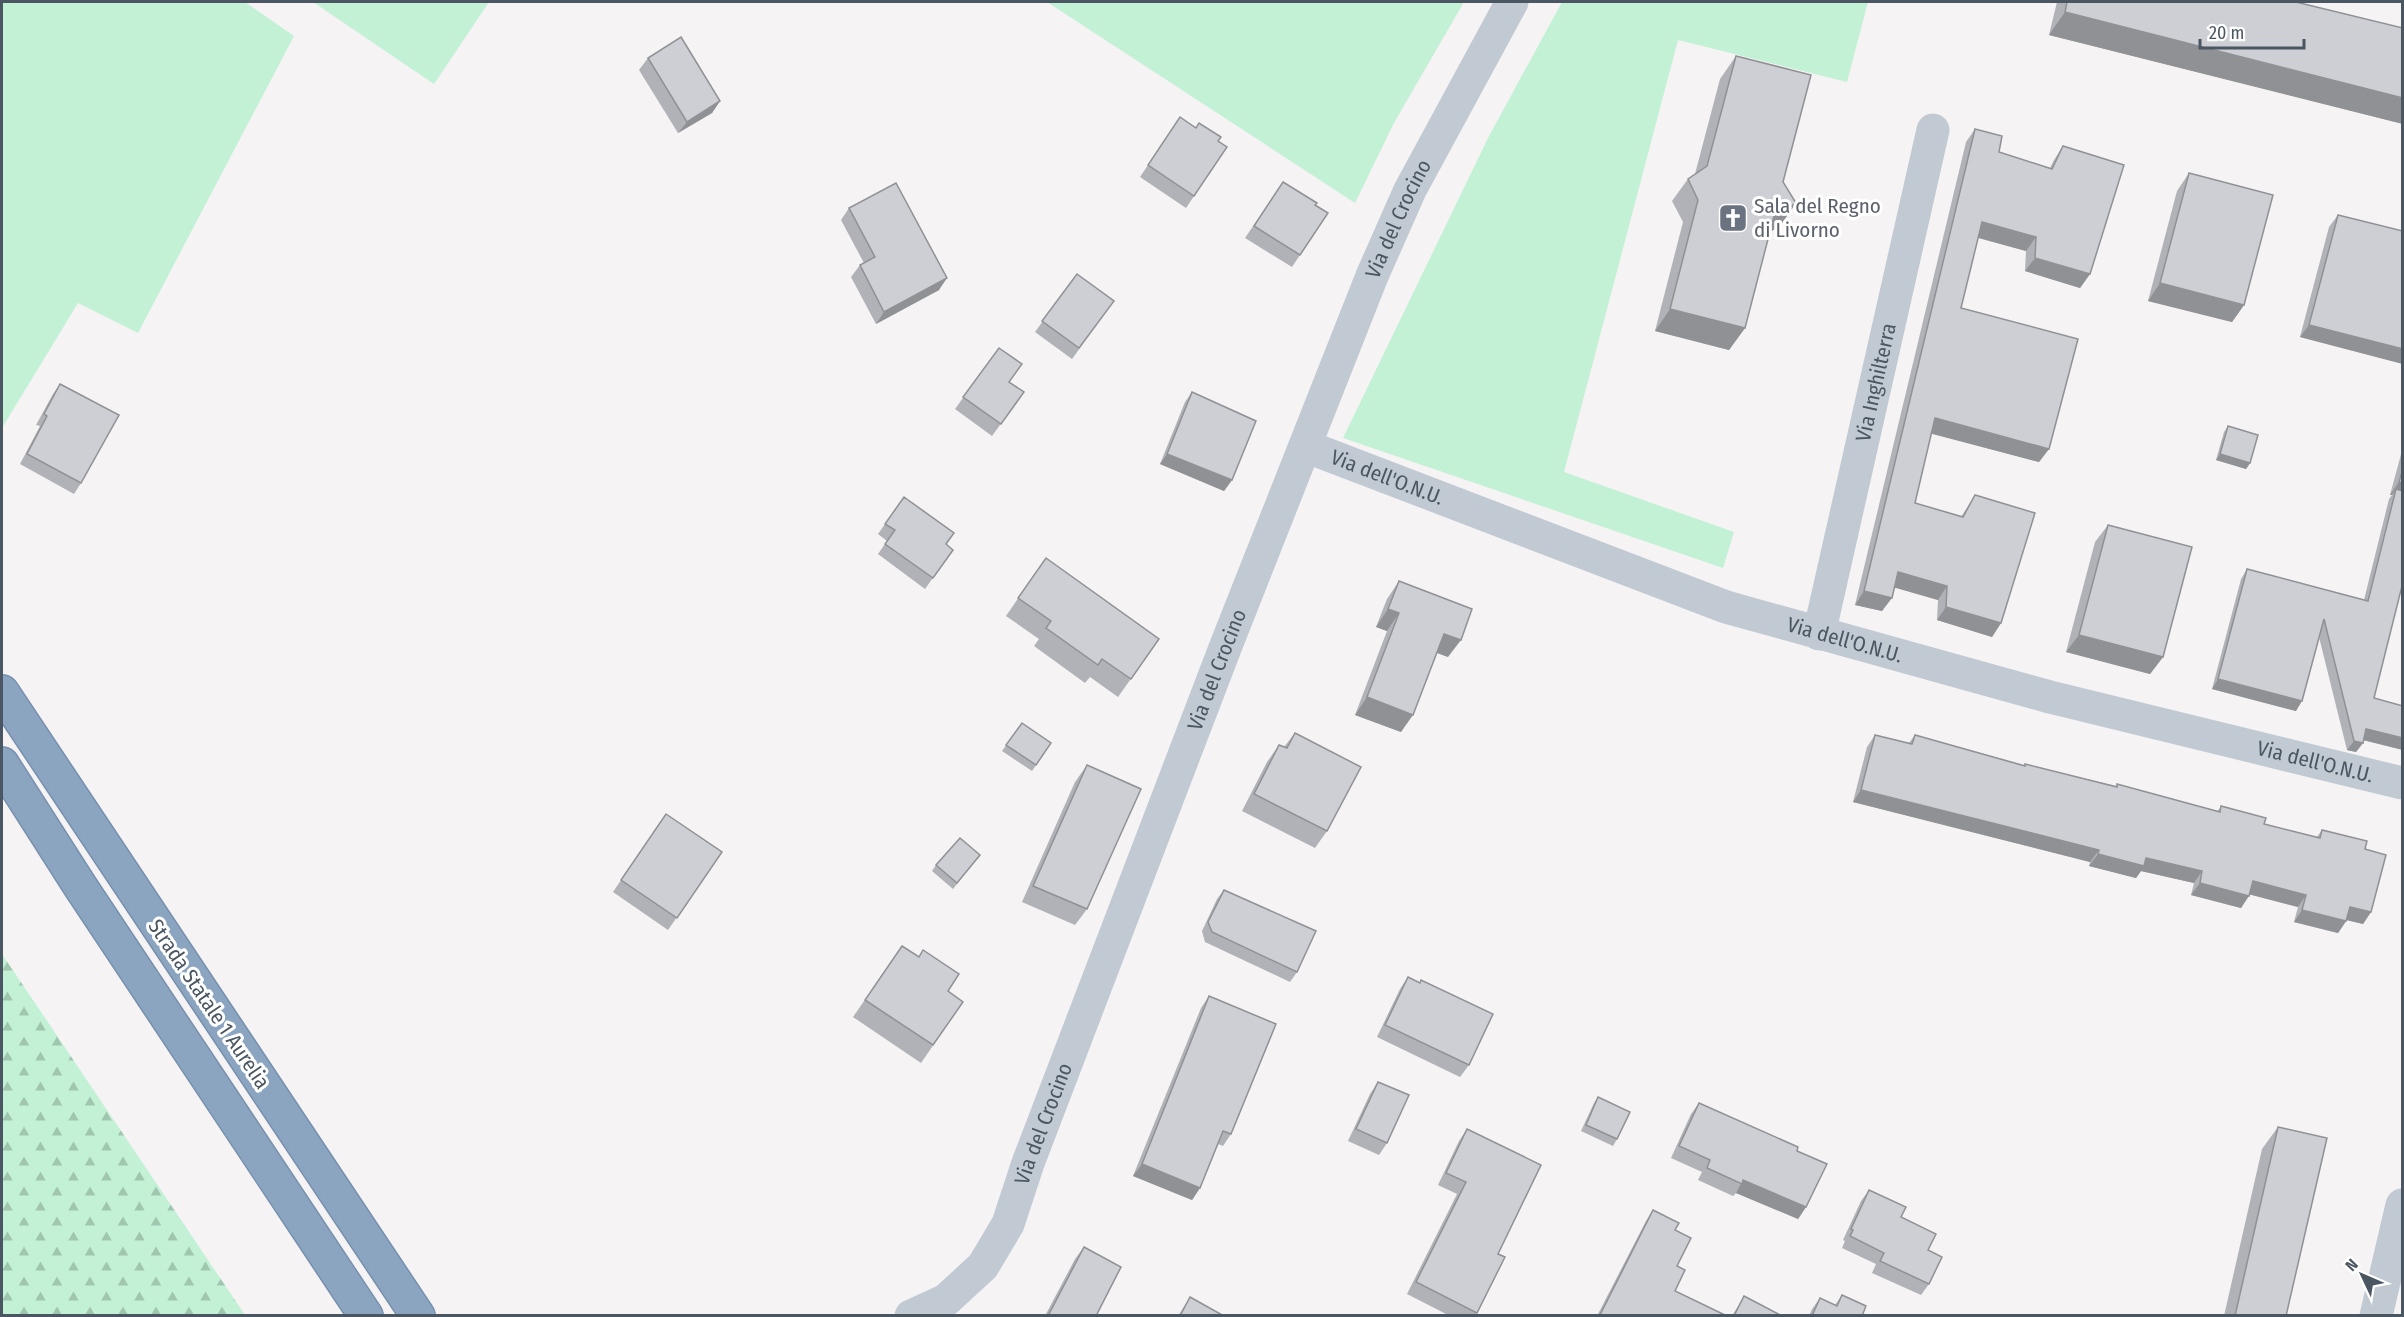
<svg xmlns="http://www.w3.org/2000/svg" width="2404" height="1317" font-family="'Fira Sans Condensed',sans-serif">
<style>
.green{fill:#c3f1d5}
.forest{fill:url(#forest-firs)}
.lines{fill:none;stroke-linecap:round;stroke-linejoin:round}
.highway-casing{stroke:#7690ad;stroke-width:36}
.minor{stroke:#c1cad2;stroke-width:33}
.highway{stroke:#8ba5c1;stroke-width:33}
.wall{fill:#b0b2b7}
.shaded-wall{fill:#909195}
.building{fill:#cdcfd5;stroke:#909195;stroke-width:1.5}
.labels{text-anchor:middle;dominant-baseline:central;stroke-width:6;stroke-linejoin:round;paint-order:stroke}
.worship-label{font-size:21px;fill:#5b616d;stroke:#fff;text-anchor:start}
.street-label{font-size:21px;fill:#4a5661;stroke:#fff}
</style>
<defs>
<pattern id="forest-firs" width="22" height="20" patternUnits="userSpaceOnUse" patternTransform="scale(1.5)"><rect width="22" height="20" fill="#c3f1d5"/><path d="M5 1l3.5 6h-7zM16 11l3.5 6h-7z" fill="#a0c6b0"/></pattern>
</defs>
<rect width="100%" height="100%" fill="#f5f3f3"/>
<g class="green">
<polygon points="2,2 245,2 294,36 138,333 78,303 2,428"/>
<polygon points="313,2 489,2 434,84"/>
<polygon points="1047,2 1464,2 1395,121 1355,203"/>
<polygon points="1562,2 1868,2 1847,82 1678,40 1564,472 1734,532 1723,568 1343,438 1489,136"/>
</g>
<polygon class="forest" points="2,954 245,1315 2,1315"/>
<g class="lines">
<g class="highway-casing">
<g id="highway">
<polyline points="2,692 418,1316"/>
<polyline points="2,764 80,886 366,1316"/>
</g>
</g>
<g class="minor">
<path id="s1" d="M1305,446L1726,607L2050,697L2402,783"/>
<path id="s2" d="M1819,634L1933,130"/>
<path id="s3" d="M911,1316L946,1300L983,1266L1008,1224L1028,1163L1225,648L1372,276L1410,190L1512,2"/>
<polyline points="2376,1316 2402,1205"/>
</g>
<use href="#highway" class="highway"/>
</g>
<g class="wall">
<polygon points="2057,2 2296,2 2403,28 2403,124 2049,35"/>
<polygon points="1736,56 1783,182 1796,203 1780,226 1770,232 1745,328 1729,350 1655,331 1683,222 1672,201 1688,179 1695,174 1720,79"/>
<polygon points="648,58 720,101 712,113 678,133 639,70"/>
<polygon points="1180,117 1227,147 1186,208 1140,177"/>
<polygon points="1975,129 1999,152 2050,168 2054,160 2063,146 2090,274 2080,288 2025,271 2026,251 1978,238 1961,308 2049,449 2039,462 1931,433 1915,503 1961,517 1975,495 2001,623 1992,637 1937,620 1938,600 1894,587 1882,611 1855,605 1966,142"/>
<polygon points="2189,173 2244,305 2232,322 2148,301 2177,191"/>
<polygon points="1283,182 1315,205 1328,213 1292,267 1245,238"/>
<polygon points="849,208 939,290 876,324 851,277 860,265 864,263 841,220"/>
<polygon points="2338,215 2403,231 2403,364 2300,337 2329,227"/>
<polygon points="1077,274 1114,301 1072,359 1035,332"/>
<polygon points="999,348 1009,382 1024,392 992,436 955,409"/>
<polygon points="60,384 81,483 74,494 20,464 40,426 36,425 53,394"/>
<polygon points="1192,392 1232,480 1224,491 1160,464 1185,402"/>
<polygon points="2228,426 2250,463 2246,469 2216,460 2224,432"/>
<polygon points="2403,447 2403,582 2374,698 2403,750 2363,740 2363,743 2356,752 2347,750 2319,637 2296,711 2212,689 2241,579 2247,569 2364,600 2389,499 2392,495 2390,495"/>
<polygon points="904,497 946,544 953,550 925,589 878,554 887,541 878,534"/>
<polygon points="2108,525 2163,657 2150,674 2066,652 2095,542"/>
<polygon points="1046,558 1159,639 1118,697 1090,677 1085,683 1034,646 1039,639 1006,616"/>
<polygon points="1399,581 1448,657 1437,653 1401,732 1355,715 1387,631 1376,627 1387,599"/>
<polygon points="1022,723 1051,743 1032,771 1002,751"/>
<polygon points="1295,733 1327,831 1315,848 1242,811 1267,762 1279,745 1284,747"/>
<polygon points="1875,735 1909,743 1915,735 2024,765 2025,764 2116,786 2117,784 2217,812 2221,806 2264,824 2317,837 2322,830 2365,849 2371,912 2363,924 2347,920 2338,933 2294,922 2298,907 2249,894 2241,908 2191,895 2194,883 2141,871 2136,878 2089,866 2090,862 1853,802 1867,747"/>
<polygon points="1087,765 1087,909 1075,925 1022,902 1075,782"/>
<polygon points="666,814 722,852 668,930 613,892"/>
<polygon points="980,855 953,889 932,871 936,865"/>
<polygon points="1224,890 1297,972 1290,982 1205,942 1202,931 1217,899"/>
<polygon points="902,946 948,991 963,1002 921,1063 853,1017"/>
<polygon points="1408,977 1469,1065 1460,1077 1377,1037 1400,989"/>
<polygon points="1209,996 1231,1134 1223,1146 1218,1144 1200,1188 1192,1200 1133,1176 1201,1008"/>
<polygon points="1378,1082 1387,1143 1379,1155 1348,1141 1370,1094"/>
<polygon points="1598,1097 1617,1139 1613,1146 1581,1131 1594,1103"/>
<polygon points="1699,1103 1797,1151 1806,1207 1798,1219 1736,1193 1733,1196 1698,1180 1702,1172 1671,1158 1691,1114"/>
<polygon points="2278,1127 2286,1316 2224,1316 2262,1149"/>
<polygon points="1467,1129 1498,1254 1477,1313 1475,1316 1450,1316 1407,1294 1457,1194 1438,1185 1459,1141"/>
<polygon points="1869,1190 1901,1217 1928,1250 1929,1284 1921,1295 1872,1273 1876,1264 1842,1248 1845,1241 1843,1240 1861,1201"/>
<polygon points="1653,1210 1675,1230 1677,1266 1675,1291 1727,1316 1597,1316 1646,1221"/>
<polygon points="1084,1247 1096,1316 1045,1316 1075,1259"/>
<polygon points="1842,1295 1862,1316 1809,1316 1812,1309 1820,1298 1835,1305"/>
<polygon points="1744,1296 1782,1316 1732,1316"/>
<polygon points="1190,1297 1224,1316 1178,1316"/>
</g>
<g class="shaded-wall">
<polygon points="2065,12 2403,98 2403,124 2049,35"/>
<polygon points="720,101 712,113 678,133 687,122"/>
<polygon points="1796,203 1780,226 1758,239 1774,216"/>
<polygon points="1982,222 2036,237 2026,251 1972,236"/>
<polygon points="2035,258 2090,274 2080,288 2025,271"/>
<polygon points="947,278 939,290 876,324 884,312"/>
<polygon points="2160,283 2244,305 2232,322 2148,301"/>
<polygon points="1670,309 1745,328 1729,350 1655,331"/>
<polygon points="2309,325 2403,349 2403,364 2300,337"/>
<polygon points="1935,418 2049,449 2039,462 1925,432"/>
<polygon points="1167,454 1232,480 1224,491 1160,464"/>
<polygon points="2220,454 2250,463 2246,469 2216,460"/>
<polygon points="2399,482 2403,483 2403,498 2396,489 2392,495 2390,495"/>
<polygon points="1898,572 1947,586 1938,600 1889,586"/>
<polygon points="1864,591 1892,598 1882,611 1855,605"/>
<polygon points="1946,607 2001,623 1992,637 1937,620"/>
<polygon points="1388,609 1399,613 1387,631 1376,627"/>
<polygon points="1444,634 1461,640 1448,657 1432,651"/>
<polygon points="2079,635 2163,657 2150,674 2066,652"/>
<polygon points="2218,679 2302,701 2296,711 2212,689"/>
<polygon points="1367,697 1413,715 1401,732 1355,715"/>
<polygon points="2366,729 2403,738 2403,750 2359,739"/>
<polygon points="2354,741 2363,743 2356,752 2347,750"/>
<polygon points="1861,790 2099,850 2090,862 1853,802"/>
<polygon points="2098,854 2146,858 2202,871 2194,883 2141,871 2136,878 2089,866"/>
<polygon points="2253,881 2306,895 2298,907 2244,893"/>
<polygon points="2200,883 2249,896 2241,908 2191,895"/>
<polygon points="2350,907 2371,912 2363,924 2342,919"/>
<polygon points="2302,910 2346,921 2338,933 2294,922"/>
<polygon points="1142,1164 1200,1188 1192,1200 1133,1176"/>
<polygon points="1743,1180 1806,1207 1798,1219 1736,1193"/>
</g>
<g class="building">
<polygon points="2067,2 2296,2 2403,28 2403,98 2065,12"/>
<polygon points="681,37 720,101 687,122 648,58"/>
<polygon points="1736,56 1811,75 1783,182 1796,203 1774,216 1745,328 1670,309 1698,200 1688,179 1707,166"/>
<polygon points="1180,117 1196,128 1199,123 1221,137 1218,141 1227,147 1194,196 1148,165"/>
<polygon points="1975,129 2002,136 1999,152 2052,169 2063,146 2124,165 2090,274 2035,258 2036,237 1982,222 1961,308 2078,339 2049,449 1935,418 1915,503 1963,517 1975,495 2035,513 2001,623 1946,607 1947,586 1898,572 1892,598 1864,591"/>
<polygon points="2189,173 2273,195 2244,305 2160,283"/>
<polygon points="1283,182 1317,203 1315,205 1328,213 1300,255 1254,226"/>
<polygon points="896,183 947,278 884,312 860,265 875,257 849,208"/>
<polygon points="2338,215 2403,231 2403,349 2309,325"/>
<polygon points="1077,274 1114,301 1079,348 1042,321"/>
<polygon points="999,348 1022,364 1009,382 1024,392 1001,424 963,397"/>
<polygon points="60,384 119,415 81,483 27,454 47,416 44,414"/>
<polygon points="1192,392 1256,421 1232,480 1167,454"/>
<polygon points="2228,426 2258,435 2250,463 2220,454"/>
<polygon points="2403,469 2403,483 2399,482"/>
<polygon points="2396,489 2403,491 2403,582 2374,698 2403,706 2403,738 2366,729 2363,743 2354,741 2324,619 2302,701 2218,679 2247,569 2368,601"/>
<polygon points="904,497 954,533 946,544 953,550 933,578 885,544 895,530 885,524"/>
<polygon points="2108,525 2192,547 2163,657 2079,635"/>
<polygon points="1046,558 1159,639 1131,679 1102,659 1098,665 1046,628 1051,621 1018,598"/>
<polygon points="1399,581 1472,609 1461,640 1444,634 1413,715 1367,697 1399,613 1388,609"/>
<polygon points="1022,723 1051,743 1036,765 1006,745"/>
<polygon points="1295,733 1361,767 1327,831 1254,794 1279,745 1287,748"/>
<polygon points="1875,735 1912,744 1915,735 2025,766 2025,764 2117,787 2117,784 2220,812 2221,806 2266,818 2264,824 2320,838 2322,830 2367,841 2365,849 2386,855 2371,912 2350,907 2346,921 2302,910 2306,895 2253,881 2249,896 2200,883 2202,871 2146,858 2144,866 2098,854 2099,850 1861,790"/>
<polygon points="1087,765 1141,789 1087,909 1033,886"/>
<polygon points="666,814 722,852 677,918 621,880"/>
<polygon points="960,838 980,855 957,883 936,865"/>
<polygon points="1224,890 1316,931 1297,972 1212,932 1208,922"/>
<polygon points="902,946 919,957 923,950 959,974 948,991 963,1002 933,1045 865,1000"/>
<polygon points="1408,977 1420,983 1421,980 1493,1014 1469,1065 1385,1025"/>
<polygon points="1209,996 1276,1024 1231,1134 1223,1131 1200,1188 1142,1164"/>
<polygon points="1378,1082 1409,1095 1387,1143 1356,1129"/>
<polygon points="1598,1097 1630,1112 1617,1139 1586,1125"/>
<polygon points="1699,1103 1798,1147 1797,1151 1827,1164 1806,1207 1743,1180 1742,1184 1707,1168 1710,1160 1679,1146"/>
<polygon points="2278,1127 2327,1138 2286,1316 2235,1316"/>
<polygon points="1467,1129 1541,1165 1498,1254 1505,1257 1477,1313 1416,1282 1466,1182 1446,1173"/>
<polygon points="1869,1190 1906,1207 1901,1217 1936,1234 1928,1250 1942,1257 1929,1284 1880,1261 1884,1253 1850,1236 1853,1230 1851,1229"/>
<polygon points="1653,1210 1679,1223 1675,1230 1691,1238 1677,1266 1685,1270 1675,1291 1727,1316 1600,1315"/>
<polygon points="1084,1247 1121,1267 1096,1316 1048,1316"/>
<polygon points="1842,1295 1866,1306 1862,1316 1812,1316 1820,1298 1837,1306"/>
<polygon points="1744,1296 1782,1316 1734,1316"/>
<polygon points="1190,1297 1224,1316 1180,1316"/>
</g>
<defs>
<g id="church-square" transform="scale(1.5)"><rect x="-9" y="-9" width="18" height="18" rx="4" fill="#6b7280" stroke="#fff"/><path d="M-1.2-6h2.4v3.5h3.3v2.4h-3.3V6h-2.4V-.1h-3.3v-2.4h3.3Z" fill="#fff"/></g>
</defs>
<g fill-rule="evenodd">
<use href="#church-square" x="1733" y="218"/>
</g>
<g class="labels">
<g class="worship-label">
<text x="1754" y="206">Sala del Regno<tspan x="1754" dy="24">di Livorno</tspan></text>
</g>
<g class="street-label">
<text stroke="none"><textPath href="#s3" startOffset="1216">Via del Crocino</textPath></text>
<text stroke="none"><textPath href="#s2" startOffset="258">Via Inghilterra</textPath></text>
<text stroke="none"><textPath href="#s1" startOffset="88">Via dell'O.N.U.</textPath></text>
<text stroke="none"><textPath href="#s1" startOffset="574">Via dell'O.N.U.</textPath></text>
<text stroke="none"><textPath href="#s3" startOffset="730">Via del Crocino</textPath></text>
<text stroke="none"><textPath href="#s1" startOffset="1060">Via dell'O.N.U.</textPath></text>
<text transform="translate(209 1004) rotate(56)">Strada Statale 1 Aurelia</text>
<text stroke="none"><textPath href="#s3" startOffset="244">Via del Crocino</textPath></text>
</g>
</g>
<rect width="2404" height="1317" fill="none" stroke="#4a5661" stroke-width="6"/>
<g transform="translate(2362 1275) rotate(314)" stroke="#ffffff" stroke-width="4.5" paint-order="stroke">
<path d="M0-4.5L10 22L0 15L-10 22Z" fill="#4a5661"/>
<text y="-9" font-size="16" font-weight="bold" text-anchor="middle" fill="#4a5661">N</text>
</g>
<path d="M2200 39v9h104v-9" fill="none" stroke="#4a5661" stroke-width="3"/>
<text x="2209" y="39" font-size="18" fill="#4a5661" stroke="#ffffff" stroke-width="4.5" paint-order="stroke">20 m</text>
</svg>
